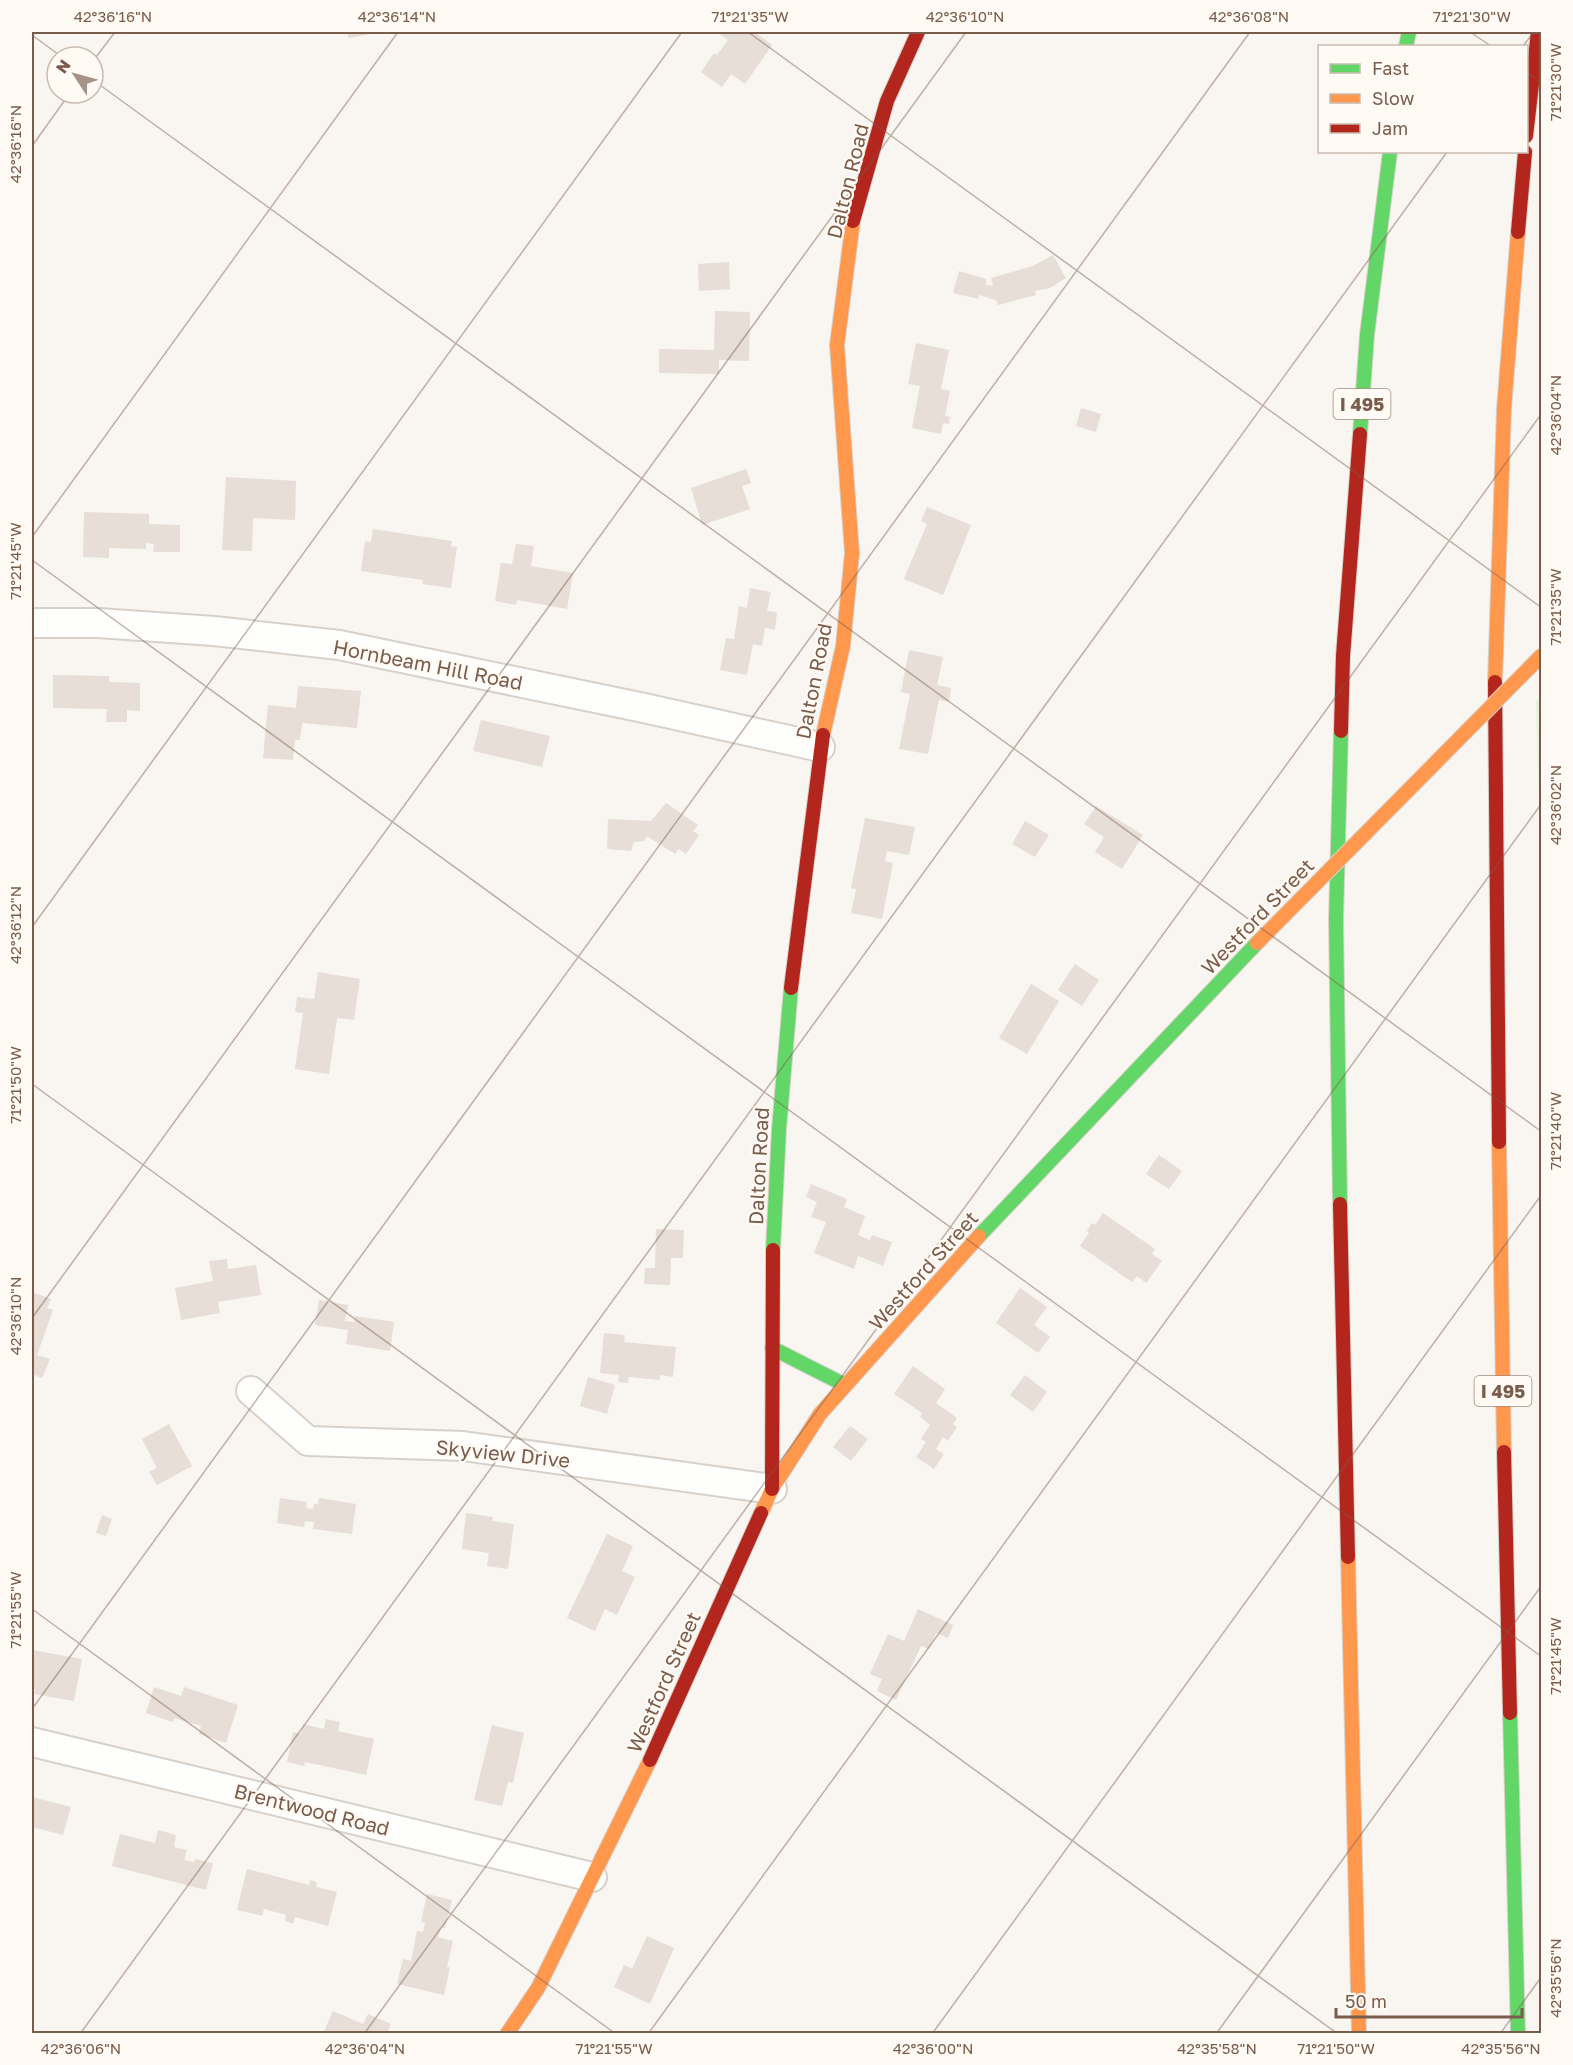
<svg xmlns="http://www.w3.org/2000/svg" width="1573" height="2065" font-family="'Golos Text',sans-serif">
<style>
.green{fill:#e7f0db}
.building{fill:#e6ded7}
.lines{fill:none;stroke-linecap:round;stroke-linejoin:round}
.street-casing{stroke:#d7d1cb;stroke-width:32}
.fast-casing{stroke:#d9d2cb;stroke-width:16}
.slow-casing{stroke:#d9d2cb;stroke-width:16}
.jam-casing{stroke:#d9d2cb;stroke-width:16}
.street{stroke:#fefefd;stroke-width:28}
.fast{stroke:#63d668;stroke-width:14}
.slow{stroke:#ff974d;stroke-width:14}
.jam{stroke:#b3261e;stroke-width:14}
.slow-bridge-casing{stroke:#d9d2cb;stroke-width:16;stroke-linecap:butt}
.slow-bridge{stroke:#ff974d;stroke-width:14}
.ticks{fill:none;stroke:#7a5c4d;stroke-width:1.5;stroke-opacity:0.45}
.labels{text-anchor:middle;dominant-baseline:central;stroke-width:4.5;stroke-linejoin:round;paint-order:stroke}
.shield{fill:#fffaf3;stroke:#a28b7f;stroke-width:1.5}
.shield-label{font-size:18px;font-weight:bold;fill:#7a5c4d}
.street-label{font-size:20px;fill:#7a5c4d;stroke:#fffaf3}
.neatline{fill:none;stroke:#7a5c4d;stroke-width:2}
.ticks-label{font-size:15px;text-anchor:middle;fill:#7a5c4d}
</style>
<rect width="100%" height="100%" fill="#f9f5f0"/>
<polygon class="green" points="1541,696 1541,867 1536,702"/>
<g class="building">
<polygon points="347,32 368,32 369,34 349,38"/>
<polygon points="717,32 755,32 772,45 745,84 731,74 722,87 701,72 714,53 717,55 728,40"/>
<polygon points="1053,255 1066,278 1050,288 1035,291 1036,295 998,305 996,300 979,295 978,299 953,293 959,271 986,279 986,285 993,286 991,278 1033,266"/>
<polygon points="729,262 730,289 699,291 698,264"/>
<polygon points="715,311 750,312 749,361 719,360 719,374 659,373 659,349 714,350"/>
<polygon points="916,343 949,350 941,389 950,391 945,416 950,417 949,424 943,423 941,434 912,428 920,386 908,384"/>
<polygon points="1081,408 1101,414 1096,432 1076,426"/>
<polygon points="746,469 751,483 742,486 750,509 702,525 691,488"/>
<polygon points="226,477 296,481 295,520 253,518 252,551 222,550"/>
<polygon points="927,507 971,525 943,595 904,579 927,524 921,521"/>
<polygon points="84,512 149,514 149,524 180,525 180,552 153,552 154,544 146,543 146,549 109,548 109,558 83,557"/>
<polygon points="373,529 452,541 451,546 457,547 451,588 422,584 423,580 361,571 365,541 371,542"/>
<polygon points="516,544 534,546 531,566 573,573 567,609 517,600 516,605 495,601 501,563 512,564"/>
<polygon points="750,588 771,592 767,611 777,612 775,630 765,628 762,646 753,644 747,675 720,670 726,638 734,639 739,606 747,608"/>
<polygon points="909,650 943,657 937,685 951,688 949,702 939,700 928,754 899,749 910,694 901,692"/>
<polygon points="53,675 109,676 109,682 140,683 140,711 127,710 127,722 106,722 107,709 53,708"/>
<polygon points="298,686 361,691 357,728 302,723 300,740 295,740 293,760 263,758 268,705 296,708"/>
<polygon points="481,720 550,736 542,767 473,751"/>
<polygon points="666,803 698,825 693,831 699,835 686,854 679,849 675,854 647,836 644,841 634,842 631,851 607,849 608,819 651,821"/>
<polygon points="1096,806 1143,835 1122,869 1095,852 1104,837 1084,824"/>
<polygon points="865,818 915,827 909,855 887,851 885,861 893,863 882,919 851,913 856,889 851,888"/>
<polygon points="1025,821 1049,835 1035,857 1012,844"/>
<polygon points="1075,964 1099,980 1082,1006 1058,990"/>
<polygon points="318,972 360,979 354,1020 337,1018 329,1074 295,1069 303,1013 295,1012 297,997 314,999"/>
<polygon points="1031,984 1059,1001 1027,1054 999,1038"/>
<polygon points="1159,1155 1182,1171 1169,1189 1146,1174"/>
<polygon points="811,1184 847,1199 844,1207 865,1216 858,1235 870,1240 872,1235 892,1242 883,1266 858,1256 854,1269 814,1253 826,1222 811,1217 817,1202 806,1197"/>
<polygon points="1103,1213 1155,1249 1152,1254 1162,1261 1146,1283 1137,1276 1132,1282 1080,1246 1089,1233 1087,1231 1092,1223 1095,1225"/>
<polygon points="656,1229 684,1230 683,1258 671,1258 670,1285 644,1284 645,1268 655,1268"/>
<polygon points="227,1259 228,1269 256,1265 261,1295 218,1302 220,1313 181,1320 175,1288 213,1281 209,1261"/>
<polygon points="1020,1288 1047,1307 1034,1325 1050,1337 1038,1353 996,1323"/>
<polygon points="32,1292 51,1299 47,1308 53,1310 37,1355 50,1359 42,1378 32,1374"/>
<polygon points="319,1300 348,1305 345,1321 354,1322 355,1316 394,1322 390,1351 346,1344 348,1330 315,1325"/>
<polygon points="604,1333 625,1335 624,1342 676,1347 673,1377 660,1375 660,1380 629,1377 628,1383 618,1382 619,1375 600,1373"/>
<polygon points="913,1366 945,1389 936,1403 957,1418 953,1424 957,1427 948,1441 943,1437 936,1449 944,1454 934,1469 916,1457 926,1442 921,1439 930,1425 920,1417 922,1413 894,1394"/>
<polygon points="1025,1375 1047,1392 1033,1412 1010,1395"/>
<polygon points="588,1377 615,1385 607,1414 580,1406"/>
<polygon points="169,1424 192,1466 157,1485 149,1472 157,1468 142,1439"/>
<polygon points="850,1426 868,1439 851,1461 833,1447"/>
<polygon points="280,1498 307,1502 306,1508 313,1509 314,1504 318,1504 319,1498 356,1504 352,1534 313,1529 314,1522 305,1521 304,1527 277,1523"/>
<polygon points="466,1513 493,1517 492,1521 514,1524 508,1569 487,1566 489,1553 462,1549"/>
<polygon points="102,1515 112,1519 106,1536 96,1533"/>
<polygon points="607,1534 633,1546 622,1571 635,1577 617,1615 605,1609 595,1631 567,1618"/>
<polygon points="918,1609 953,1625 948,1638 936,1633 929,1649 921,1646 896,1700 877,1691 882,1679 870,1674 888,1634 904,1641"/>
<polygon points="32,1650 82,1659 74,1701 34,1694 35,1689 32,1688"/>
<polygon points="154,1687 181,1696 184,1687 238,1705 226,1743 199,1734 201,1726 174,1718 173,1722 146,1713"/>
<polygon points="326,1719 340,1722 338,1731 374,1739 366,1775 305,1762 304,1766 287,1762 293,1732 301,1734 303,1724 324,1729"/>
<polygon points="492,1725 524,1733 513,1783 508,1782 502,1806 474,1800"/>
<polygon points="32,1797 71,1807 63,1835 32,1827"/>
<polygon points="158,1830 176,1835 174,1847 187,1850 184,1860 194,1862 195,1859 213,1863 206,1890 112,1866 120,1834 155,1843"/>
<polygon points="247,1869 309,1885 310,1880 317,1882 316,1887 337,1892 328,1926 295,1917 293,1924 285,1921 286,1915 264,1909 262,1916 237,1910"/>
<polygon points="427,1894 452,1900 445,1928 441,1928 438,1937 453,1941 447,1967 450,1967 444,1995 397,1984 403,1959 411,1961 417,1931 423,1932 425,1923 421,1922"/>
<polygon points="647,1936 674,1948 650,2004 614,1987 624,1965 632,1969"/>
<polygon points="333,2011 363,2024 368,2014 391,2024 386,2034 323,2034"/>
</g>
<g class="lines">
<g class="street-casing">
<g id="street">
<polyline points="32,623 98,623 214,631 339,645 644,708 820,747"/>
<polyline points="251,1391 308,1441 463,1446 772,1489"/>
<polyline points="32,1742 592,1877"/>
</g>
</g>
<g class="fast-casing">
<g id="fast">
<polyline points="1406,46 1409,32"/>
<polyline points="1360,434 1367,335 1390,152"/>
<polyline points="1340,1204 1336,919 1341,731"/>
<polyline points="979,1236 1257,943"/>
<polyline points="773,1250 779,1129 791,988"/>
<polyline points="772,1348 845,1385"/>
<polyline points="1510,1713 1518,2034"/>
</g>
</g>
<g class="slow-casing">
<g id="slow">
<polyline points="1495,682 1504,409 1518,232"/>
<polyline points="823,735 843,646 852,553 837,345 853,221"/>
<polyline points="1499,1142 1504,1452"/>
<polyline points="761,1513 772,1489 820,1414 979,1236"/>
<polyline points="1348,1557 1359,2034"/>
<polyline points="507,2034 538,1988 650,1760"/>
</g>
</g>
<g class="jam-casing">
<g id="jam">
<polyline points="1526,136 1538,32"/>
<polyline points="853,221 887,101 918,32"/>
<polyline points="1518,232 1525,152"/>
<polyline points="1495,682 1499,1142"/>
<polyline points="1341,731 1343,656 1360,434"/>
<polyline points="791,988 823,735"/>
<polyline points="1340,1204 1348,1557"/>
<polyline points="1504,1452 1510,1713"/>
<polyline points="772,1489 773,1250"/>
<polyline points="650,1760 761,1513"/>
</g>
</g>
<use href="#street" class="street"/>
<use href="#fast" class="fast"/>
<use href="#slow" class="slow"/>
<use href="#jam" class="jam"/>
<g class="slow-bridge-casing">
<polyline id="slow-bridge" points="1257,943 1542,655"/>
</g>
<use href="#slow-bridge" class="slow-bridge"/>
</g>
<path class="ticks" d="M748,32L1542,608M1470,32L1491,46M32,35L62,57M1523,46L1534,32M93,61L115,32M1526,72L1542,83M93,80L1542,1132M32,146L70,93M32,537L398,32M32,560L1542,1657M32,927L682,32M32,1084L1338,2034M32,1318L966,32M32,1609L616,2034M32,1709L1250,32M80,2034L1447,152M364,2034L1542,413M648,2034L1542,803M932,2034L1542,1194M1216,2034L1542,1585M1500,2034L1542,1976"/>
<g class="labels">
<g class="shield">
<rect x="1333.5" y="389" width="57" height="30" rx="4.5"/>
<rect x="1474.5" y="1376" width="57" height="30" rx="4.5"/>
</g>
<g class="shield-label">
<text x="1362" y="404">I 495</text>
<text x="1503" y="1391">I 495</text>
</g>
<g class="street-label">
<text transform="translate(847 181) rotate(-76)">Dalton Road</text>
<text transform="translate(428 664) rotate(11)">Hornbeam Hill Road</text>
<text transform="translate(813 681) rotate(-79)">Dalton Road</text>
<text transform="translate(1257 916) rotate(-46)">Westford Street</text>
<text transform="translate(758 1166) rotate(-87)">Dalton Road</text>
<text transform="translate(923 1270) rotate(-48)">Westford Street</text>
<text transform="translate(503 1453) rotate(6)">Skyview Drive</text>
<text transform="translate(663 1682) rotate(-66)">Westford Street</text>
<text transform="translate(312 1809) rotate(14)">Brentwood Road</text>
</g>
</g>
<rect width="1573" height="2065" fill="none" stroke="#fffaf3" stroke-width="66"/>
<rect x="1318" y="45" width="210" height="108" fill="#fffaf3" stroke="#cabbb1" stroke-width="1.5"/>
<rect x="1330" y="64" width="30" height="9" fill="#63d668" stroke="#cabbb1" stroke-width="1.5"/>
<text x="1372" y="75" font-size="18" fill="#7a5c4d">Fast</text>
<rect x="1330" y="94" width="30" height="9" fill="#ff974d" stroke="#cabbb1" stroke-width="1.5"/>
<text x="1372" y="105" font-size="18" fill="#7a5c4d">Slow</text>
<rect x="1330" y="124" width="30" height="9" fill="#b3261e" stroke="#cabbb1" stroke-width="1.5"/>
<text x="1372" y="135" font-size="18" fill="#7a5c4d">Jam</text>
<g transform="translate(75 75) rotate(306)"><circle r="28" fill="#fffaf3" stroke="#cabbb1" stroke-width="1.5"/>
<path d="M0-4.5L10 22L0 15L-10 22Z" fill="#a69286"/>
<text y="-9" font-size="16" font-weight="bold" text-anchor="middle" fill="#7a5c4d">N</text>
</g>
<path d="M1336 2008v9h186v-9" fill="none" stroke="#7a5c4d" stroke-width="3"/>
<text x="1345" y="2008" font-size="18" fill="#7a5c4d" stroke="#fffaf3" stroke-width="4.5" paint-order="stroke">50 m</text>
<rect x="33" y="33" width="1507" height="1999" class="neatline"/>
<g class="ticks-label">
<text x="113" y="22">42°36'16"N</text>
<text x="397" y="22">42°36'14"N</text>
<text x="750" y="22">71°21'35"W</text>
<text x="965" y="22">42°36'10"N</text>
<text x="1249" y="22">42°36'08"N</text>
<text x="1472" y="22">71°21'30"W</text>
<text transform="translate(1556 82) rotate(-90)" y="5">71°21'30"W</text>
<text transform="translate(16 144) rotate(-90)" y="5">42°36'16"N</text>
<text transform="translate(1556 415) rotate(-90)" y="5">42°36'04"N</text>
<text transform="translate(16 561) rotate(-90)" y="5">71°21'45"W</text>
<text transform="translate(1556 607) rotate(-90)" y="5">71°21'35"W</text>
<text transform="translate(1556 805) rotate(-90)" y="5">42°36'02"N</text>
<text transform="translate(16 925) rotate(-90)" y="5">42°36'12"N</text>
<text transform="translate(16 1085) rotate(-90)" y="5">71°21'50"W</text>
<text transform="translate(1556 1131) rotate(-90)" y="5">71°21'40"W</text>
<text transform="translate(16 1316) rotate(-90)" y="5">42°36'10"N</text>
<text transform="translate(16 1610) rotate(-90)" y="5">71°21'55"W</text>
<text transform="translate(1556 1656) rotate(-90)" y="5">71°21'45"W</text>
<text transform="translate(1556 1978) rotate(-90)" y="5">42°35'56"N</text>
<text x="81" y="2054">42°36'06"N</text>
<text x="365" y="2054">42°36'04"N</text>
<text x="614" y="2054">71°21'55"W</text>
<text x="933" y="2054">42°36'00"N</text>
<text x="1217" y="2054">42°35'58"N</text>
<text x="1336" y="2054">71°21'50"W</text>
<text x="1501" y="2054">42°35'56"N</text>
</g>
</svg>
